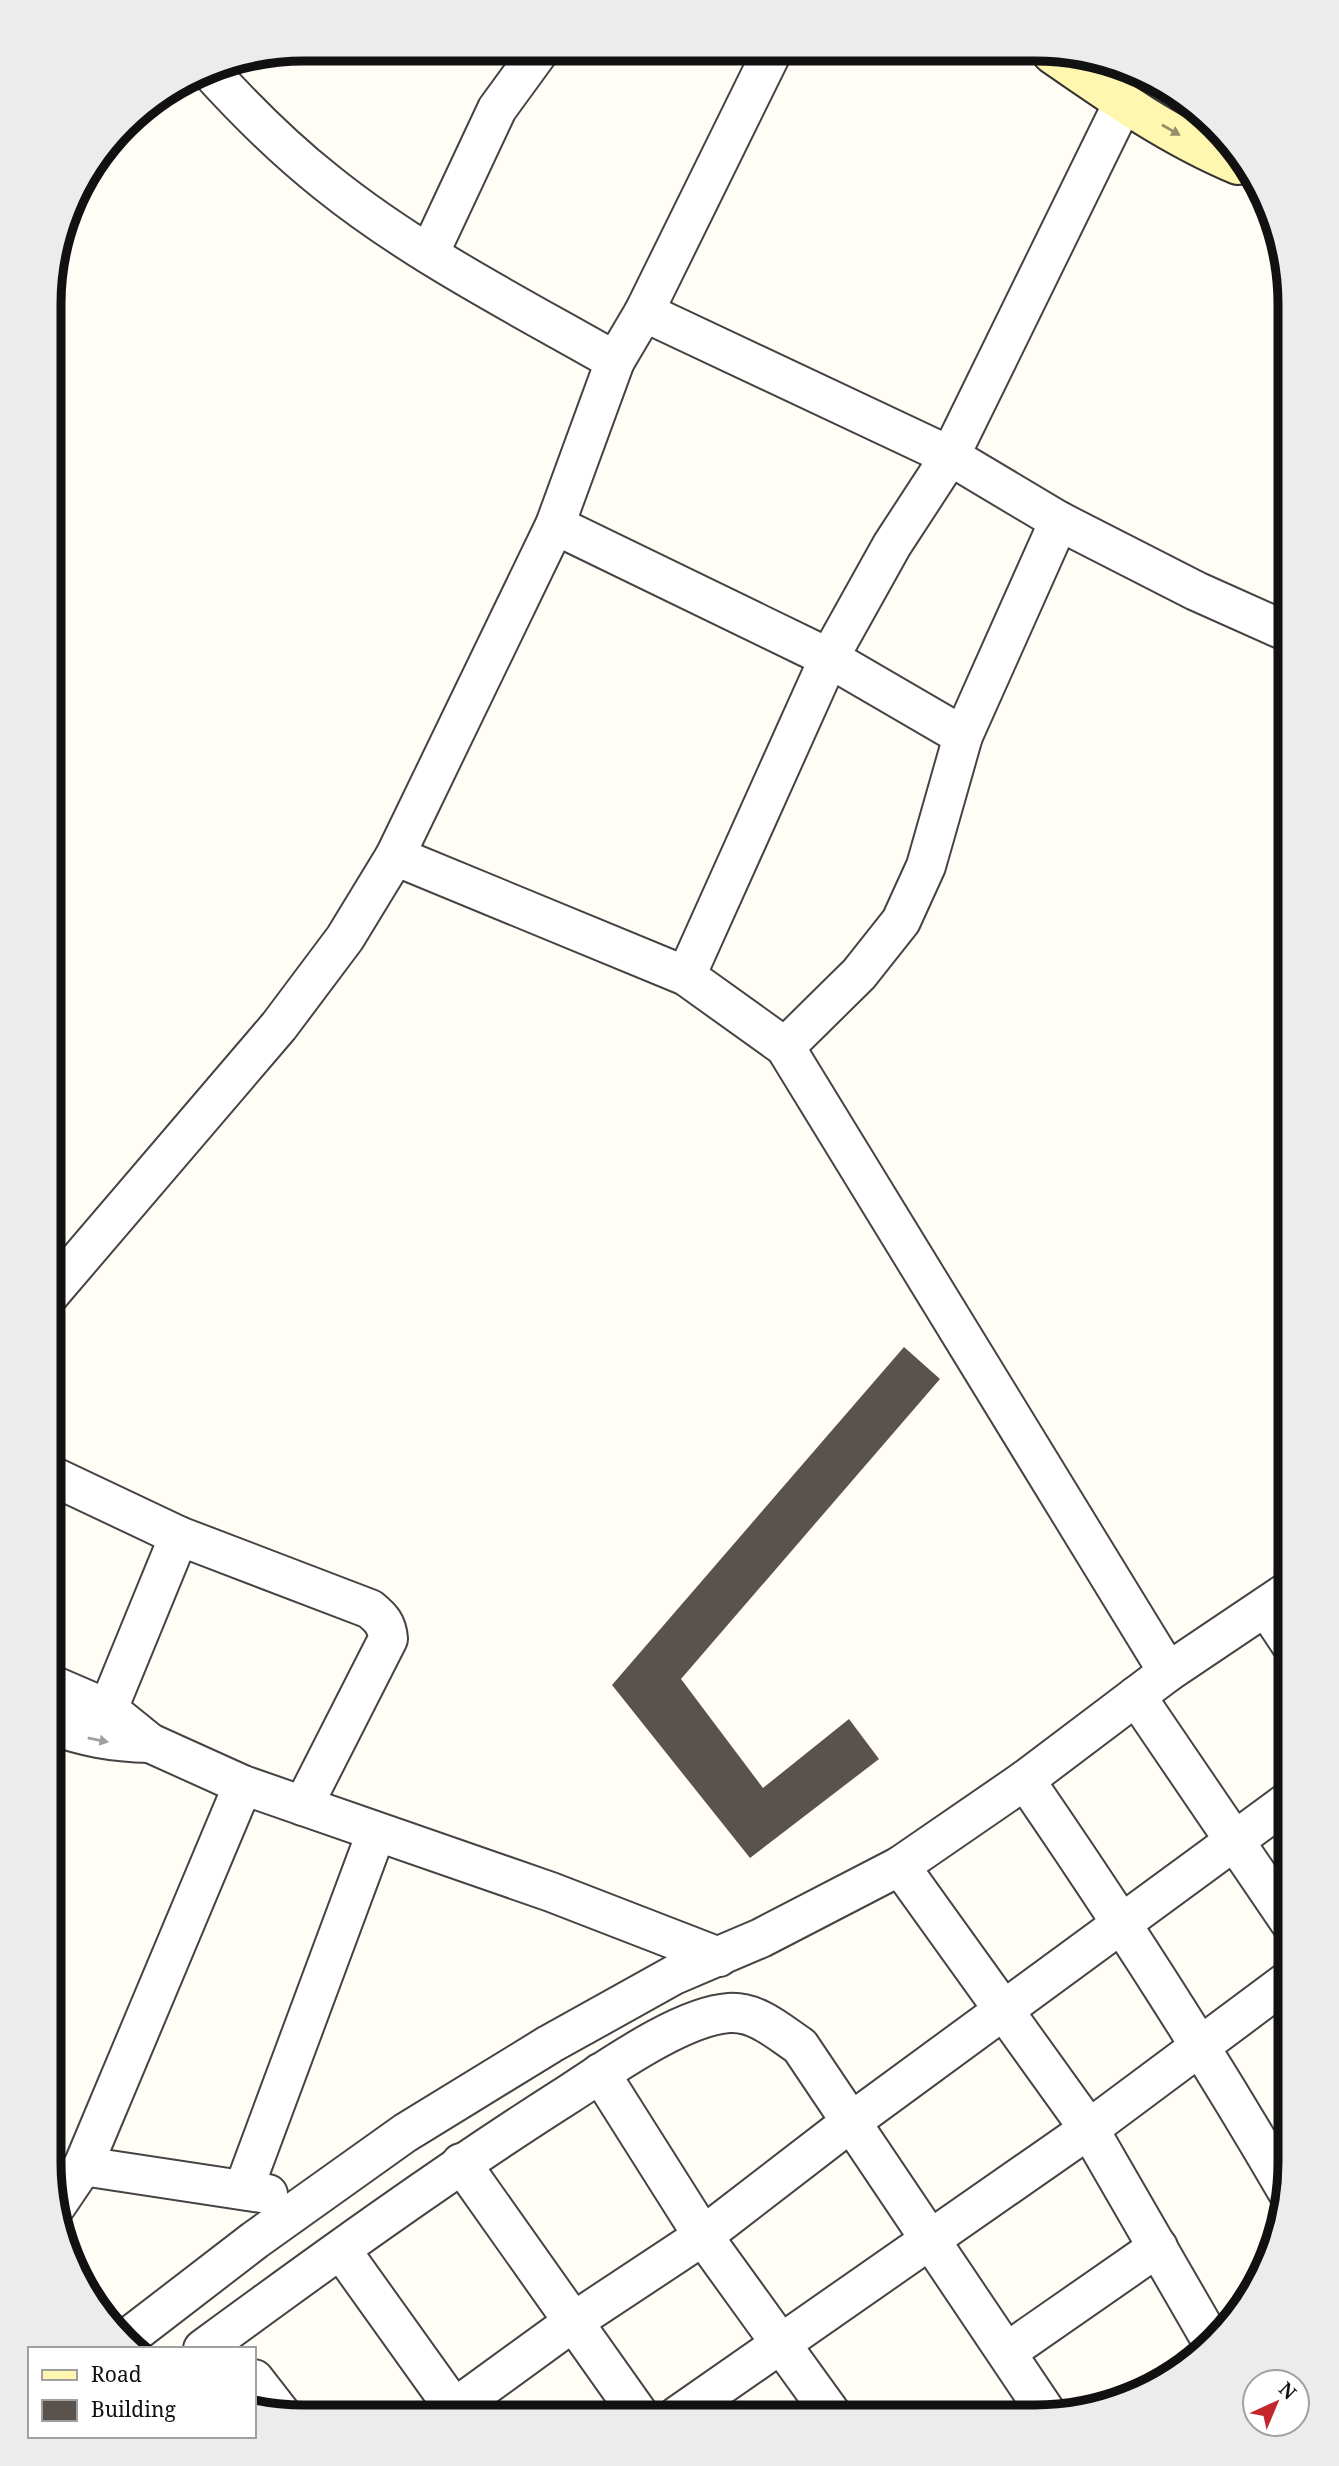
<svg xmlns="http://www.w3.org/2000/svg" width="1339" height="2466" font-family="'Noto Serif',serif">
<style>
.building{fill:#5a524d}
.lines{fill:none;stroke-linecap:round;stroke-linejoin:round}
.minor-casing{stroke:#444;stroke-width:42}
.secondary-casing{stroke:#333;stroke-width:42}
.minor{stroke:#fff;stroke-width:38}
.secondary{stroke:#fff6b0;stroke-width:38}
.oneway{fill:#948f68}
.oneway2{fill:#a0a0a0}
.rim{fill:none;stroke:#111;stroke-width:9}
</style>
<rect width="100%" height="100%" fill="#fffdf5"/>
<polygon class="building" points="904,1347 940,1379 681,1679 763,1788 849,1719 879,1759 750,1858 612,1685"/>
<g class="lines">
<g class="minor-casing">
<g id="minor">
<path d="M207,68C244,109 283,148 326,182C414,253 517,305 615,361"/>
<polyline points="429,254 497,109 540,50"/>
<polyline points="644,312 950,456 1059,521 1196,591 1290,633"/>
<polyline points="555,525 829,658 963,736"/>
<polyline points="395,856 686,976 785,1047 1168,1672"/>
<polyline points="686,976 829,658 892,545 950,456 1123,103"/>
<polyline points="785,1047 859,974 901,921 926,866 963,736 1059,521"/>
<polyline points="50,1294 279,1026 345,938 395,856 555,525 615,361 644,312 772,52"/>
<path d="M50,1475L179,1536L370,1609C381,1618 387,1624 388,1639L303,1806"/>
<polyline points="1266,1607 1290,1643"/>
<polyline points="50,1684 108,1709 150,1743 243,1785 551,1892 719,1957"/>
<polyline points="1136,1696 1289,1921"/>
<polyline points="108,1709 179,1536"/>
<path d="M49,1724C84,1737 112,1742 150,1743"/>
<path d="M1025,1780C1117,1914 1205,2050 1287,2191"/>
<polyline points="900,1866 1089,2129 1212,2342"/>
<polyline points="600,2073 703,2236 833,2416"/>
<polyline points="461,2163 640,2416"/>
<polyline points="83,2166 268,2194"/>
<polyline points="244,2188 376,1833"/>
<polyline points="56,2206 83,2166 243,1785"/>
<polyline points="341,2250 459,2415"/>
<polyline points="125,2340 255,2240 405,2133 550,2044 674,1975 761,1938 900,1866 1025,1780 1168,1672 1290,1590"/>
<path d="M203,2349C323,2261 443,2174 569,2094C609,2068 682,2016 729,2013C756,2011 779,2032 800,2046L1048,2415"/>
<polyline points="1007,2352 1158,2247"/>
<polyline points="254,2379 282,2415"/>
<polyline points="445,2415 573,2322 703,2236 851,2122 1290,1800"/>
<polyline points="677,2416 1089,2129 1289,1980"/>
</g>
</g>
<g class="secondary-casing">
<path id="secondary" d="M1052,54C1111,95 1171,137 1238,165"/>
</g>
<use href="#minor" class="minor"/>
<use href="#secondary" class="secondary"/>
</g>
<defs><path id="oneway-solid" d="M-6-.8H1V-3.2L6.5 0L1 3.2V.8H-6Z" transform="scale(1.75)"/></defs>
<use class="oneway" href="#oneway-solid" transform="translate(1171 130) rotate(30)"/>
<use class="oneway2" href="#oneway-solid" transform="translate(98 1740) rotate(11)"/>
<path d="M0 0H1339V2466H0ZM304 61H1035A243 243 0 0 1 1278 304V2162A243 243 0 0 1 1035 2405H304A243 243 0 0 1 61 2162V304A243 243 0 0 1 304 61Z" fill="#ececec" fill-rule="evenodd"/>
<path class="rim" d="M304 61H1035A243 243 0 0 1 1278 304V2162A243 243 0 0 1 1035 2405H304A243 243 0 0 1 61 2162V304A243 243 0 0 1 304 61Z"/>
<rect x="28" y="2347" width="228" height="91" fill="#ffffff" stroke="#a0a0a0" stroke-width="2"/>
<rect x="42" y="2370" width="35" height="10" fill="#fff6b0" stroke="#a0a0a0" stroke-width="2"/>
<text x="91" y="2382" font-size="21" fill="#111111">Road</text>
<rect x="42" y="2400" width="35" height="21" fill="#5a524d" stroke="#a0a0a0" stroke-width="2"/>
<text x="91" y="2417" font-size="21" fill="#111111">Building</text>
<g transform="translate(1276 2403) rotate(44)"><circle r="33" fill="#ffffff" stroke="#a0a0a0" stroke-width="2"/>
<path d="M0-5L12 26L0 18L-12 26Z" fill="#c4262e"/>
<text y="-10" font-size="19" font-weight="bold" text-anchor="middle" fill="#111111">N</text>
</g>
</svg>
